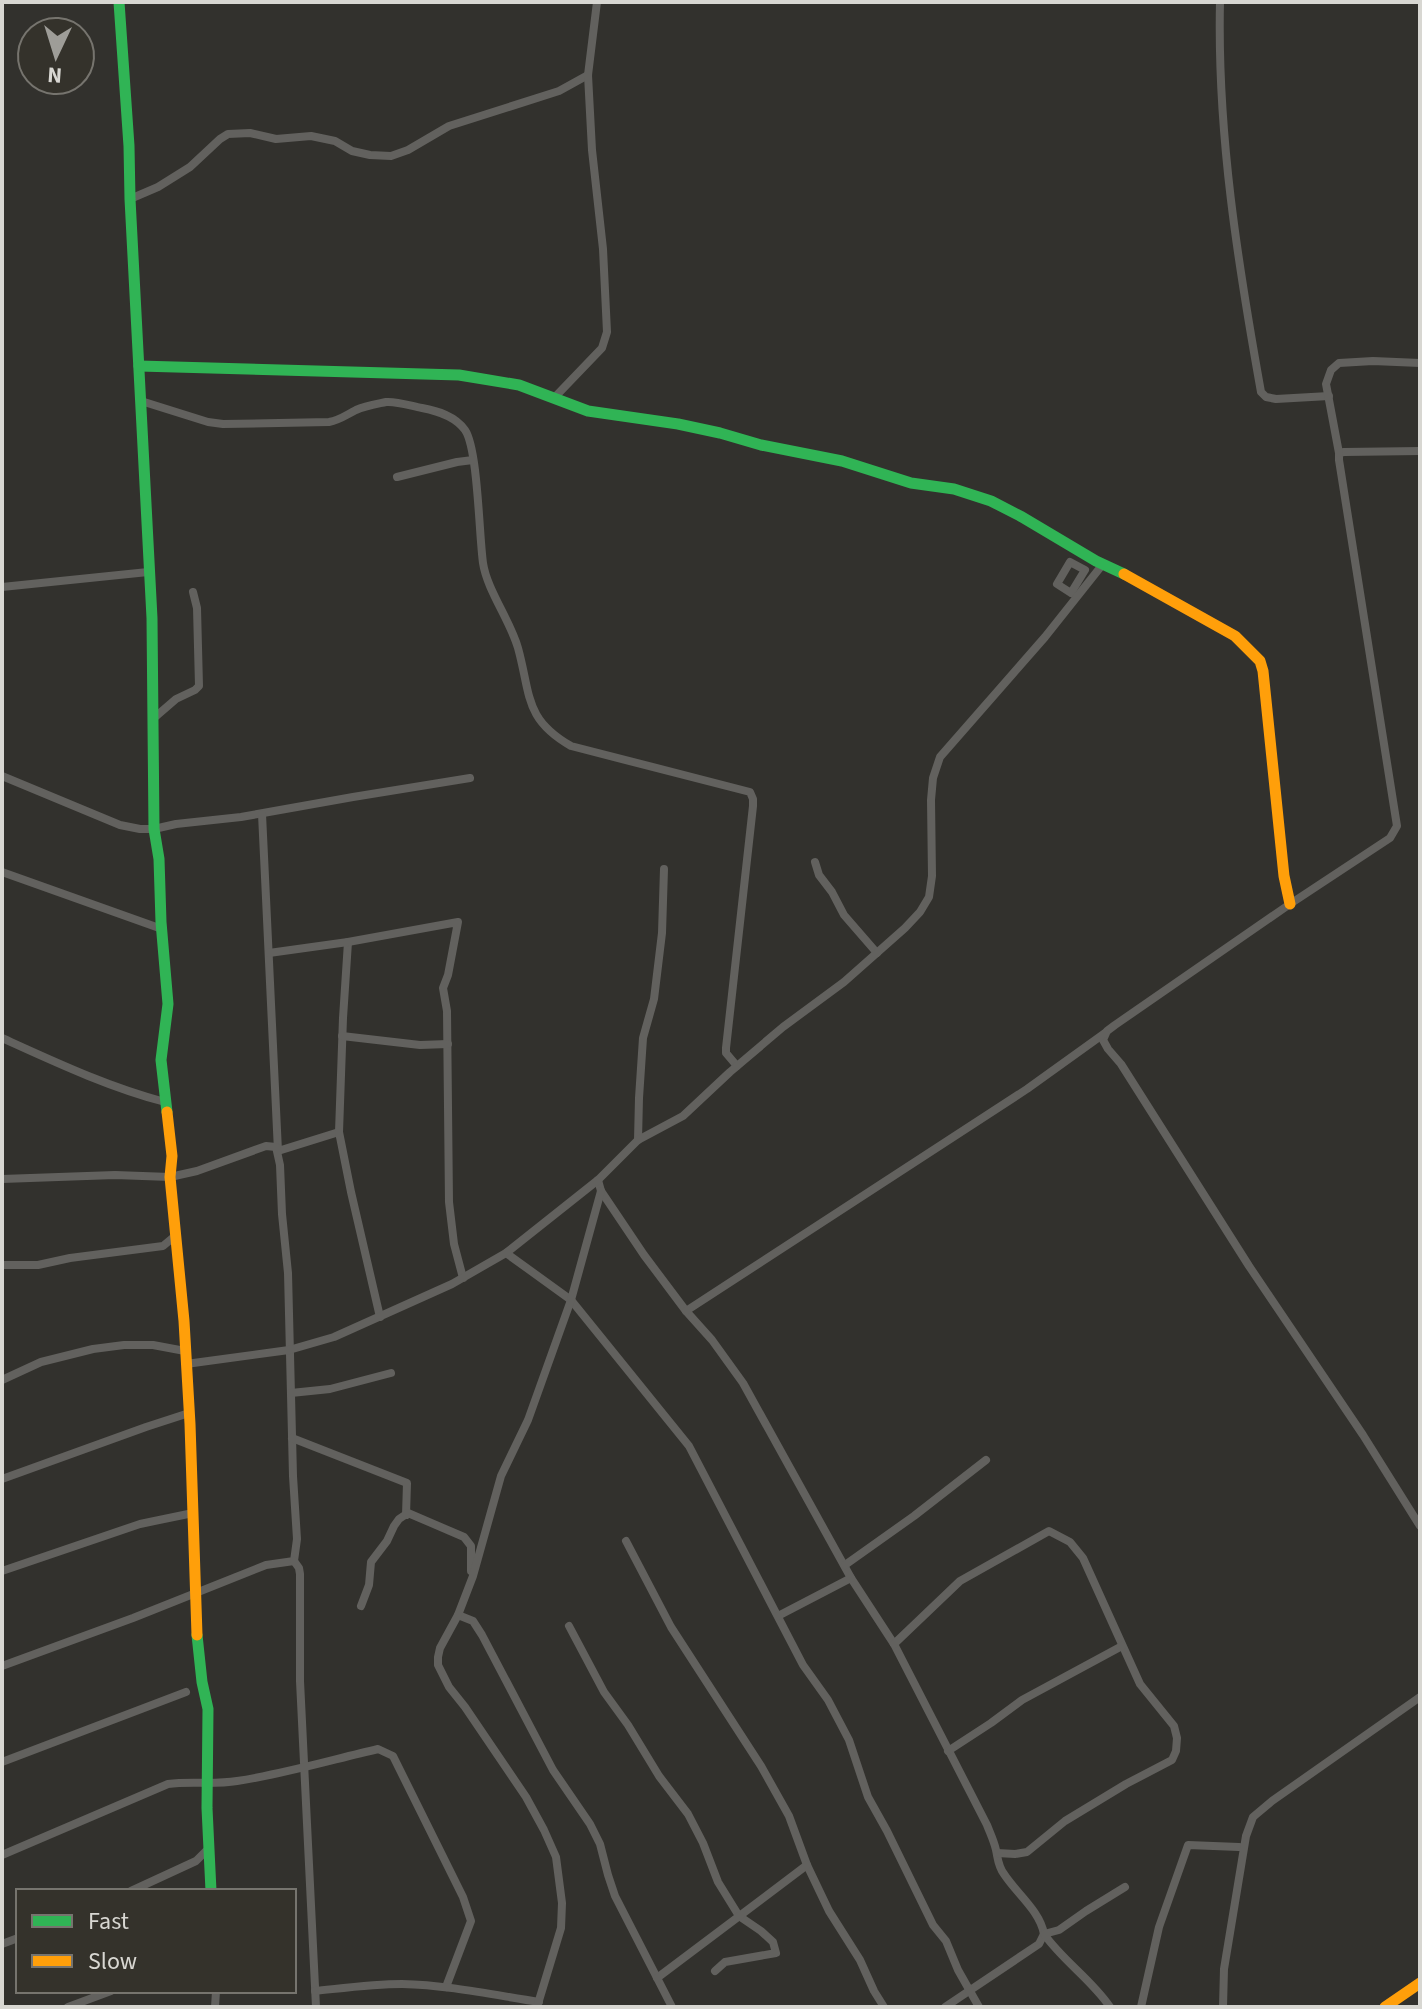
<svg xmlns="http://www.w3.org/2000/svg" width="1422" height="2009" font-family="'Source Sans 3',sans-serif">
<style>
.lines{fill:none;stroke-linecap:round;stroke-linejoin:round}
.street{stroke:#62615e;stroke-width:8}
.fast{stroke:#30b455;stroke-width:11}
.slow{stroke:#ff9f0a;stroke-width:11}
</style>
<rect width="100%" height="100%" fill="#32312d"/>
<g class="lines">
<g class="street">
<path d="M1220,2C1217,133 1238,264 1261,392L1266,397L1276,399L1329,396"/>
<polyline points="130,199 158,187 190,167 220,139 228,134 250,133 276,139 311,136 335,141 352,151 370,155 391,156 408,150 449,126 559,91 588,75"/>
<polyline points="554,398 602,348 607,332 603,249 592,150 588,75 597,2"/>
<path d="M141,401L208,422L223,424L329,422C340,420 346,415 356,410C365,406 377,404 386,402C397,401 411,406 422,408C438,411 455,416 465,430C478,449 479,535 483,563C487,590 510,620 518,648C531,695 524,719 571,746L750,792L753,799V806L726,1048V1053L737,1066"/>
<polyline points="1420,451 1344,452 1339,453 1339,460 1397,826 1390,838 1290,904 1115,1025 1107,1031 1103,1040 1108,1049 1121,1064 1249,1266 1363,1435 1420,1526"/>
<polyline points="1339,453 1326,384 1331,370 1339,363 1373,361 1420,363"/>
<polyline points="397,477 457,462 473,460"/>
<polygon points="1070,562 1085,570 1071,593 1057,584"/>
<polyline points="2,587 148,572"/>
<polyline points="154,718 176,699 195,690 199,686 197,608 193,592"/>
<polyline points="2,776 120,825 140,829 154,829 176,824 241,817 353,797 470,778"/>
<polyline points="262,814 278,1151 339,1132"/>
<polyline points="815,862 819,875 832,892 844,915 877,953"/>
<polyline points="2,872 162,929"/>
<polyline points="348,942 343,1018 339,1132 351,1192 380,1317"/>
<polyline points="269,953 348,942 458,922 448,975 443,988 447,1011 449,1202 454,1244 463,1278"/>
<polyline points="342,1036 420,1045 448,1044"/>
<path d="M2,1038C55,1062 108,1087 165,1102"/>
<polyline points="638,1140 639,1098 643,1038 654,999 662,933 664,869"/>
<polyline points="2,1179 115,1175 170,1177 197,1171 266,1146 276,1147 280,1165 282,1214 288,1273 293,1476 297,1539 294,1561 266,1565 133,1618 2,1666"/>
<path d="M598,1180L601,1191L644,1255L686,1311L712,1340L743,1383L851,1578L894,1644L987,1825C990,1833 994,1841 996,1850C998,1859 998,1866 1004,1874C1017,1894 1040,1911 1044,1934L1039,1944L945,2007"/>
<polyline points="506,1253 571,1300 689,1446 803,1665 828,1700 849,1740 868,1797 887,1831 933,1925 946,1941 958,1970 979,2007"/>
<polyline points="2,1265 38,1265 70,1258 163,1246 175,1236"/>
<polyline points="686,1311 1027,1089 1105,1033"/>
<polyline points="186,1364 289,1350 334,1337 452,1284 506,1253 598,1180 638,1140 683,1116 730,1072 783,1027 844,982 905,928 920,912 929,897 932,876 931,800 933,778 940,757 1045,637 1103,564"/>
<polyline points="2,1380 41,1362 93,1349 124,1345 153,1345 185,1351"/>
<polyline points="291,1393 330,1389 391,1373"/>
<polyline points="292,1438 407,1483 406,1515"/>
<polyline points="2,1479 146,1427 189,1413"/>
<polyline points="626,1541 671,1627 761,1766 789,1816 807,1865 829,1911 860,1960 874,1991 884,2007"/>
<polyline points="294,1561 299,1568 300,1574 300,1681 316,2007"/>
<polyline points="845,1565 914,1516 986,1460"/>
<polyline points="2,1571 140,1524 193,1513"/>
<polyline points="361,1606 369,1585 371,1562 387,1541 394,1526 399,1519 408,1513 464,1537 471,1546 471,1571"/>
<polyline points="458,1615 473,1621 482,1635 553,1770 590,1824 600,1844 608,1875 615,1896 672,2007"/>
<polyline points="778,1616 851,1578"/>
<polyline points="569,1626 604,1692 628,1725 659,1776 688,1814 703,1843 718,1882 739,1916 761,1931 773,1942 776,1953 725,1962 715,1971"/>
<polyline points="894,1644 960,1581 1049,1531 1070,1542 1083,1558 1140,1684 1174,1726 1177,1738 1176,1751 1172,1760 1126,1784 1065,1821 1027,1852 1015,1854 997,1853"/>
<polyline points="948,1751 991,1723 1022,1700 1122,1646"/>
<polyline points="2,1762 186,1692"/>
<path d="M2,1855L168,1784C191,1781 214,1785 237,1781C284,1774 331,1760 378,1749L393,1756L463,1897L471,1921L446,1987"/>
<polyline points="131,1891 196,1861 209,1848"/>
<polyline points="2,1944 18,1938"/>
<polyline points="657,1978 807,1865"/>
<path d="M315,1991C344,1988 373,1984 402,1984C448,1985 494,1995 539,2002"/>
<polyline points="68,2007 111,1991"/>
<polyline points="215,2007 216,1991"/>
<polyline points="537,2007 561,1928 562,1903 556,1857 544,1830 526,1797 465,1707 449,1687 438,1665 438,1657 440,1648 458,1615 473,1576 501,1476 528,1420 571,1300 601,1191"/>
<path d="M1110,2007C1092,1980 1063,1961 1044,1934L1059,1930L1086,1911L1125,1887"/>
<polyline points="1141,2007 1159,1927 1188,1845 1239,1847"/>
<polyline points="1223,2007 1224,1969 1246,1836 1253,1817 1272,1801 1420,1697"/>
</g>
<g class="fast">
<polyline points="119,2 129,146 130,199 152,618 154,829 159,859 161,922 168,1004 161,1060 167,1112"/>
<polyline points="139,366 459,375 519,385 588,411 678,424 720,433 761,445 842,461 911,483 954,489 991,501 1022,517 1096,561 1124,574"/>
<polyline points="197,1635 202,1682 208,1709 207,1808 211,1891"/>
</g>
<g class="slow">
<polyline points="1124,574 1235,636 1260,661 1263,671 1284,876 1290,904"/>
<polyline points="167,1112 172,1156 170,1177 184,1321 190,1424 197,1635"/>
<polyline points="1385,2007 1420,1983"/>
</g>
</g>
<rect width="1422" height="2009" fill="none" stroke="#d8d7d2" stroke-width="8"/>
<rect x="16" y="1889" width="280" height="104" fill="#34322b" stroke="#76746e" stroke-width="2"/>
<rect x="32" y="1915" width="40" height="12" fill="#30b455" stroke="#76746e" stroke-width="2"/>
<text x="88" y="1929" font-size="24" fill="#d8d7d2">Fast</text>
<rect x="32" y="1955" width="40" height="12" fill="#ff9f0a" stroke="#76746e" stroke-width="2"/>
<text x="88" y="1969" font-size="24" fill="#d8d7d2">Slow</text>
<g transform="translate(56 56) rotate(184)"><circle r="38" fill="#34322b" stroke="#76746e" stroke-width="2"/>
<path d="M0-6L14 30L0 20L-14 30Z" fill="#9e9d98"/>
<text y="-12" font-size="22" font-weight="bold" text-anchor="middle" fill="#d8d7d2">N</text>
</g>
</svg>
